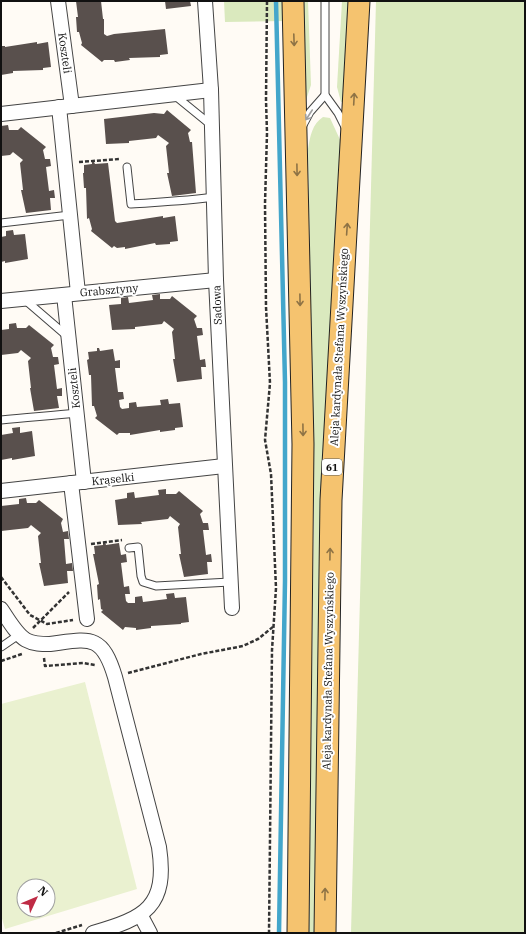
<svg xmlns="http://www.w3.org/2000/svg" width="526" height="934" font-family="'IBM Plex Serif',serif">
<style>
.green{fill:#dae9be}
.pitch{fill:#eaf1d0;fill-rule:evenodd}
.lines{fill:none;stroke-linecap:round;stroke-linejoin:round}
.stream{stroke:#43a6cb;stroke-width:4.5}
.building{fill:#59504d}
.service-casing{stroke:#444;stroke-width:9}
.minor-casing{stroke:#444;stroke-width:16}
.primary-casing{stroke:#222;stroke-width:23}
.path{stroke:#333;stroke-width:2.5;stroke-dasharray:4 2;stroke-linecap:butt}
.service{stroke:#fff;stroke-width:7}
.minor{stroke:#fff;stroke-width:14}
.primary{stroke:#f5c36f;stroke-width:21}
.oneway{stroke:#8e7345}
.oneway2{stroke:#a0a0a0}
.labels{text-anchor:middle;dominant-baseline:central;stroke-width:4;stroke-linejoin:round;paint-order:stroke}
.shield{fill:#fff;stroke:#585858;stroke-width:1}
.shield-label{font-size:10px;font-weight:bold;fill:#111}
.street-label{font-size:11px;fill:#111;stroke:#fff}
</style>
<rect width="100%" height="100%" fill="#fffbf5"/>
<g class="green">
<polygon points="224,1 284,1 285,21 225,22"/>
<polygon points="302,1 308,1 311,85 306,100"/>
<polygon points="342,1 350,1 345,101 341,102 337,87"/>
<polygon points="376,1 525,1 525,933 351,933"/>
<path d="M323,117L330,118L342,144L321,933H309L314,509L308,149C310,137 312,124 323,117Z"/>
</g>
<path class="pitch" d="M85,682L137,889L5,929L1,915V704ZM24,886H48V910H24Z"/>
<g class="lines">
<polyline class="stream" points="276,1 285,382 285,581 279,933"/>
</g>
<g class="building">
<polygon points="76,1 101,1 103,19 104,19 104,34 107,36 114,34 165,29 168,54 160,55 160,57 129,58 130,60 115,62 114,60 104,60 102,62 81,45 82,43 79,32 77,32 76,17 78,17"/>
<polygon points="165,1 190,1 191,6 166,9"/>
<polygon points="37,42 37,44 48,42 51,67 43,68 43,70 13,71 13,73 1,75 1,46 5,46 5,47"/>
<polygon points="167,110 191,130 188,133 190,142 192,142 196,193 172,196 167,173 169,173 166,146 169,143 158,135 156,138 129,141 129,143 106,144 104,119 154,113 164,114"/>
<polygon points="8,125 9,130 18,130 21,127 46,147 43,150 45,159 50,159 51,166 46,167 49,191 54,190 55,198 50,198 51,210 26,213 21,190 23,190 20,163 23,160 13,152 10,155 1,156 1,126"/>
<polygon points="92,162 94,162 95,164 108,163 115,221 117,223 163,216 163,218 175,216 178,241 170,242 170,244 156,245 155,243 125,249 125,247 117,248 114,246 112,248 91,231 92,229 89,218 87,219 86,188 84,188 83,173 84,173 84,165 92,164"/>
<polygon points="13,230 14,235 25,234 28,259 5,263 5,261 1,262 1,237 6,236 6,231"/>
<polygon points="160,294 160,299 170,299 172,296 197,316 194,319 197,328 202,328 203,335 197,336 200,360 205,359 206,367 201,367 202,379 177,382 173,359 175,359 172,332 174,329 164,321 162,324 135,327 135,329 112,330 109,305 121,304 121,298 128,297 129,303 153,300 152,295"/>
<polygon points="16,323 17,328 26,328 29,325 54,345 51,348 53,357 58,357 59,364 54,365 57,389 62,388 62,396 57,396 59,408 34,411 30,388 31,388 28,361 31,358 21,350 18,353 1,355 1,330 9,329 9,324"/>
<polygon points="97,348 99,348 100,351 113,349 115,361 120,360 120,368 115,368 118,392 123,392 124,399 119,400 120,407 122,409 129,408 129,403 136,402 137,407 161,405 160,400 168,399 169,404 180,403 183,427 175,428 175,430 160,432 160,430 130,435 130,433 119,433 117,435 95,418 97,416 94,406 92,406 91,375 89,375 87,360 89,359 88,352 97,351"/>
<polygon points="20,427 20,433 32,431 35,456 12,460 12,458 1,460 1,435 13,433 12,428"/>
<polygon points="166,489 166,494 176,494 179,491 203,511 200,514 203,523 208,523 209,530 203,530 206,555 211,554 212,562 207,562 208,574 184,577 179,554 181,554 178,527 180,524 170,516 168,519 141,522 142,524 118,525 115,500 127,498 127,493 134,492 135,498 159,495 158,490"/>
<polygon points="26,498 27,503 36,503 39,500 63,519 61,523 63,532 68,531 69,539 64,539 66,564 72,563 73,571 67,571 68,583 44,586 39,563 41,563 38,536 41,533 31,525 28,528 1,531 1,506 19,504 19,499"/>
<polygon points="103,542 105,542 106,545 119,543 121,555 126,554 127,562 121,563 124,587 129,586 130,594 125,594 126,601 128,603 135,603 135,597 142,596 143,602 167,599 166,594 174,593 175,598 186,597 189,622 181,623 181,624 151,626 151,628 136,630 136,628 125,627 123,630 101,612 103,610 101,609 100,599 98,600 97,585 99,584 93,554 95,554 94,546 103,545"/>
</g>
<g class="lines">
<g class="service-casing">
<g id="service">
<polyline points="325,1 325,95 338,113 346,129"/>
<polyline points="173,94 211,125"/>
<polyline points="302,127 310,112 325,95"/>
<path d="M127,167L131,204C159,202 186,201 214,197"/>
<polyline points="1,223 70,215"/>
<polyline points="24,299 67,336"/>
<path d="M1,420C26,417 51,416 77,413"/>
<polyline points="129,548 138,547 141,576 143,582 156,586 230,582"/>
<polyline points="1,647 20,634"/>
</g>
</g>
<g class="minor-casing">
<g id="minor">
<polyline points="58,1 72,106"/>
<polyline points="205,1 211,90 216,280 232,608"/>
<polyline points="59,107 78,293"/>
<polyline points="1,114 211,90"/>
<polyline points="64,295 84,482"/>
<polyline points="1,301 216,280"/>
<polyline points="71,483 87,619"/>
<polyline points="1,491 224,466"/>
<path d="M1,609C8,619 16,634 26,640C33,644 42,644 50,644C89,639 102,633 115,677L159,847C168,907 145,918 93,933"/>
<polyline points="141,916 150,933"/>
</g>
</g>
<g class="primary-casing">
<g id="primary">
<polyline points="293,1 303,444 298,933"/>
<polyline points="325,933 331,500 359,1"/>
</g>
</g>
<g class="path">
<polyline points="267,1 266,100 267,133 265,204 266,307 270,383 265,440 271,474 276,588 272,650 269,933"/>
<polyline points="79,162 120,159"/>
<polyline points="91,544 122,540"/>
<polyline points="1,577 30,615 47,624 73,620"/>
<polyline points="33,628 69,592"/>
<polyline points="44,658 45,666 83,663 95,665"/>
<polyline points="1,661 22,654"/>
<polyline points="128,673 201,654 243,646 258,639 274,626"/>
<polyline points="56,933 82,925"/>
</g>
<use href="#service" class="service"/>
<use href="#minor" class="minor"/>
<use href="#primary" class="primary"/>
</g>
<defs><path id="oneway-shaft" d="M-6 0H5M1.5-3L5.5 0L1.5 3" fill="none" stroke-width="1.6" stroke-linecap="round" stroke-linejoin="round"/></defs>
<g class="oneway">
<use href="#oneway-shaft" transform="translate(294 40) rotate(88)"/>
<use href="#oneway-shaft" transform="translate(354 99) rotate(-87)"/>
<use href="#oneway-shaft" transform="translate(297 170) rotate(89)"/>
<use href="#oneway-shaft" transform="translate(347 229) rotate(-86)"/>
<use href="#oneway-shaft" transform="translate(300 300) rotate(89)"/>
<use href="#oneway-shaft" transform="translate(303 430) rotate(89)"/>
<use href="#oneway-shaft" transform="translate(330 554) rotate(-89)"/>
<use href="#oneway-shaft" transform="translate(325 894) rotate(-89)"/>
</g>
<use class="oneway2" href="#oneway-shaft" transform="translate(309 115) rotate(123)"/>
<g class="labels">
<rect class="shield" x="322" y="459" width="20" height="16" rx="3"/>
<g class="shield-label">
<text x="332" y="467">61</text>
</g>
<g class="street-label">
<text transform="translate(65 53) rotate(82)">Koszteli</text>
<text transform="translate(109 290) rotate(-5)">Grabsztyny</text>
<text transform="translate(217 305) rotate(-92)">Sadowa</text>
<text transform="translate(339 347) rotate(-87)">Aleja kardynała Stefana Wyszyńskiego</text>
<text transform="translate(74 388) rotate(-96)">Koszteli</text>
<text transform="translate(113 479) rotate(-6)">Krąselki</text>
<text transform="translate(328 671) rotate(-89)">Aleja kardynała Stefana Wyszyńskiego</text>
</g>
</g>
<rect width="526" height="934" fill="none" stroke="#111111" stroke-width="4"/>
<g transform="translate(36 898) rotate(46)"><circle r="19" fill="#ffffff" stroke="#a0a0a0"/>
<path d="M0-3L7 15L0 10L-7 15Z" fill="#bf2b45"/>
<text y="-6" font-size="11" font-weight="bold" text-anchor="middle" fill="#111111">N</text>
</g>
</svg>
